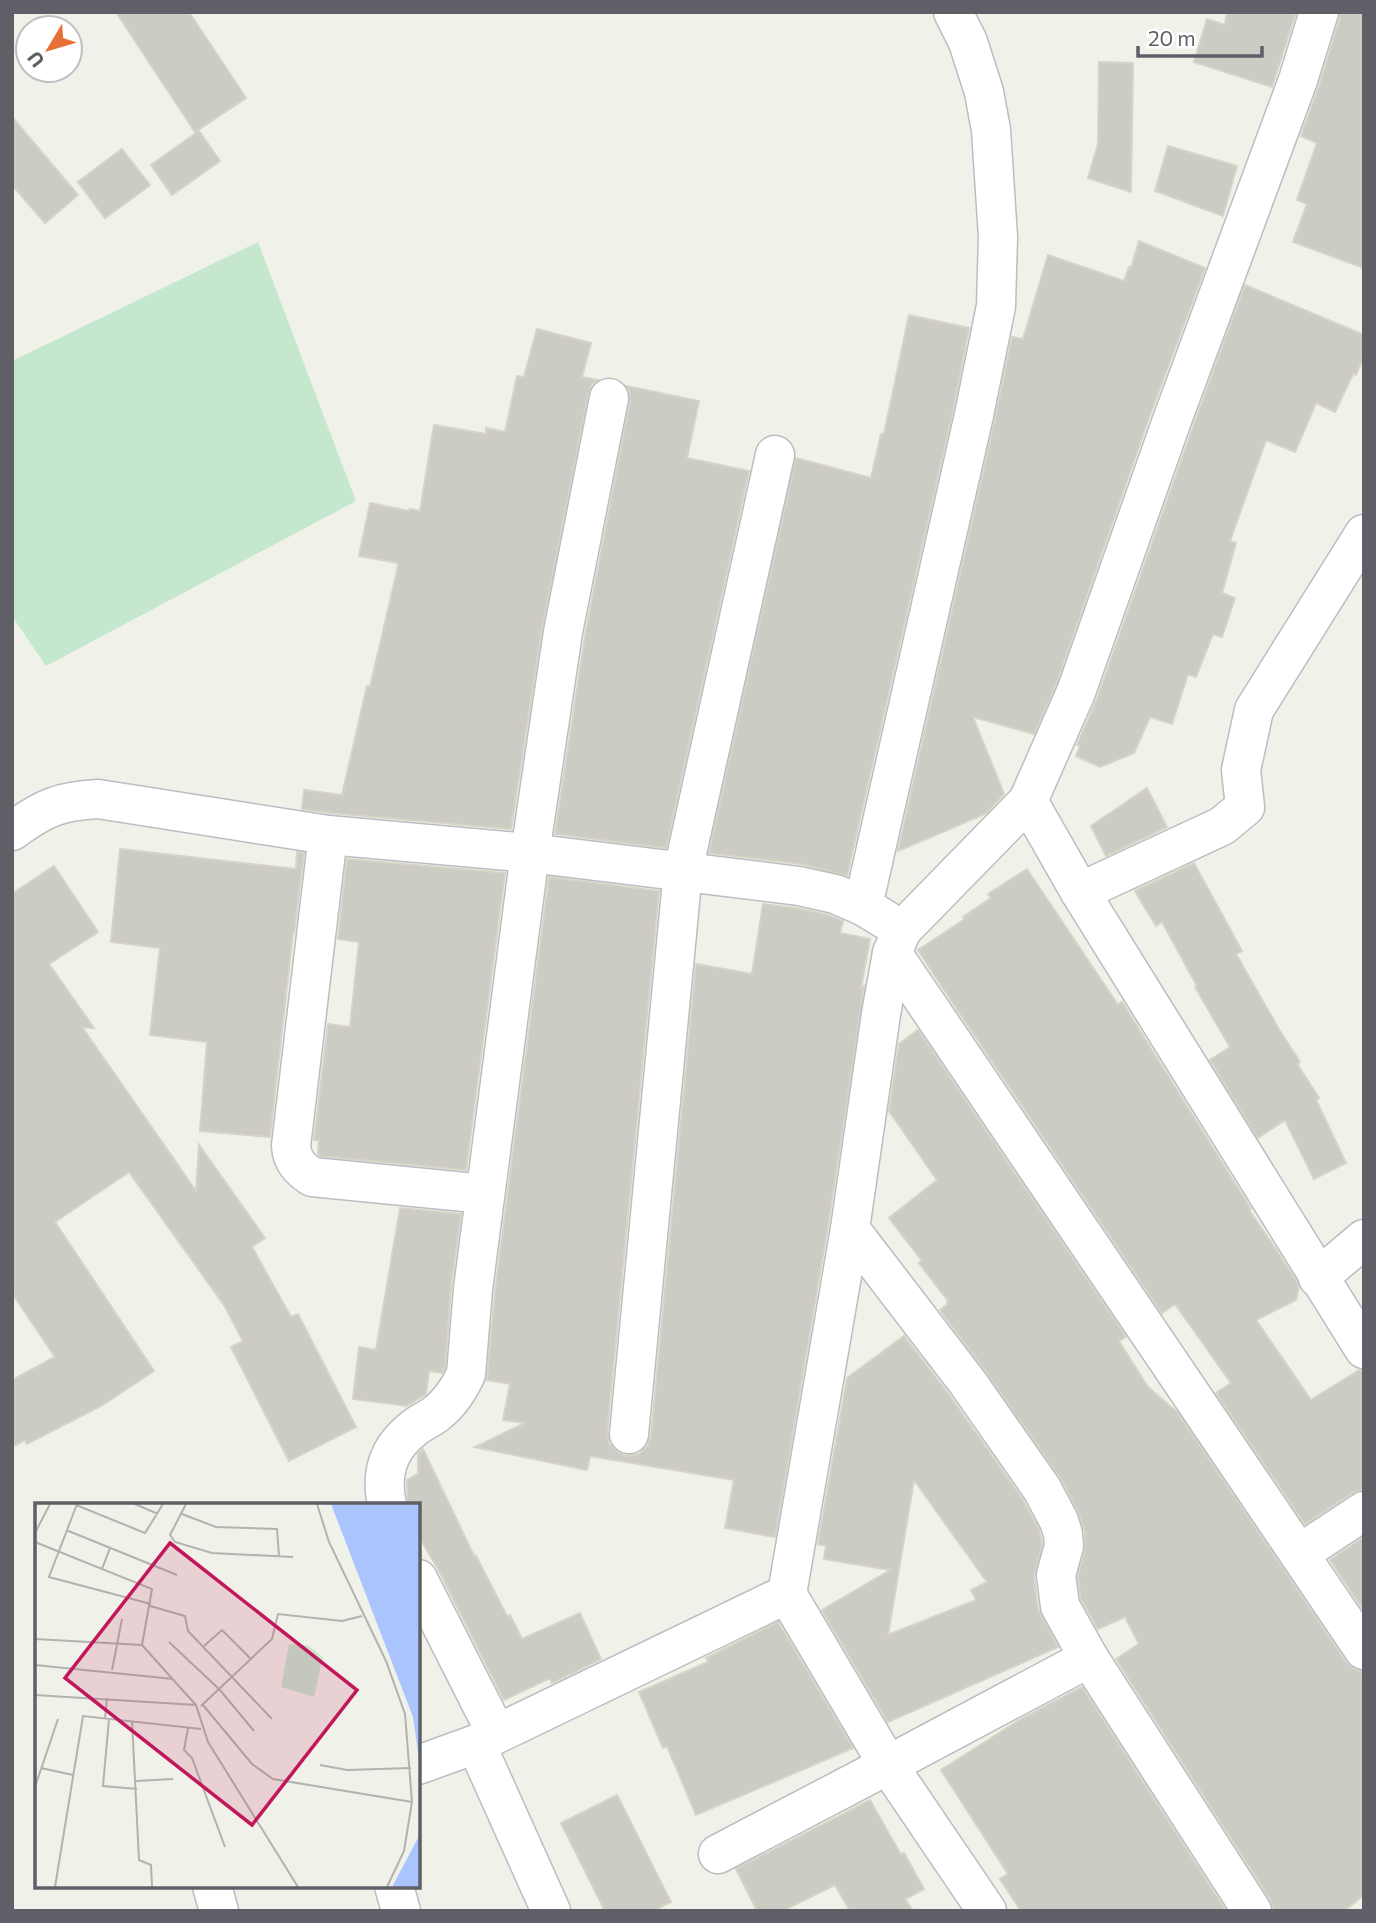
<svg xmlns="http://www.w3.org/2000/svg" width="1376" height="1923" font-family="Commissioner,sans-serif">
<style>
.green{fill:#c5e7cd}
.building{fill:#cccbc4;stroke:#d5d4c6;stroke-width:2;fill-rule:evenodd}
.lines{fill:none;stroke-linecap:round;stroke-linejoin:round}
.minor-casing{stroke:#bcbdc2;stroke-width:41}
.minor{stroke:#fff;stroke-width:38}
.inset-road{fill:none;stroke:#b2b3b0;stroke-width:2}
.view{fill:#c2185b;fill-opacity:0.15;stroke:#c2185b;stroke-width:3.5}
.inset-edge{fill:none;stroke:#5f6067;stroke-width:3.5}
</style>
<rect width="100%" height="100%" fill="#f0f1e8"/>
<polygon class="green" points="258,242 356,501 46,666 12,616 12,361"/>
<g class="building">
<polygon points="116,12 189,12 246,98 195,132"/>
<polygon points="1227,12 1296,12 1272,87 1194,62 1207,19 1225,25"/>
<polygon points="1340,12 1364,12 1364,268 1293,242 1307,204 1297,200 1317,143 1301,136 1319,86 1340,18"/>
<polygon points="1099,62 1133,63 1131,192 1088,178 1098,144"/>
<polygon points="12,117 78,195 45,223 12,185"/>
<polygon points="199,131 220,161 172,195 151,165"/>
<polygon points="1168,146 1237,166 1223,216 1155,191"/>
<polygon points="122,149 150,185 105,218 78,182"/>
<polygon points="1139,241 1205,268 1150,415 1056,684 1034,734 973,717 1004,794 985,814 898,851 995,420 1012,337 1023,339 1048,255 1124,281 1129,267 1131,268"/>
<polygon points="1245,285 1364,335 1364,356 1356,375 1353,374 1335,412 1316,403 1295,452 1266,440 1230,541 1236,543 1222,593 1235,598 1222,637 1213,634 1196,677 1188,674 1172,724 1150,717 1134,753 1100,767 1076,756 1080,746 1077,745 1097,699 1192,430"/>
<polygon points="909,315 969,328 953,410 847,876 802,864 709,853 796,458 871,478 881,434 884,434"/>
<polygon points="537,329 591,343 582,377 598,380 592,384 588,394 542,628 511,829 331,813 302,809 304,790 342,795 367,686 370,687 397,571 398,563 359,556 370,503 409,511 410,509 420,511 434,425 486,434 486,428 505,432 517,376 524,377"/>
<polygon points="626,386 699,401 687,458 749,471 666,848 555,834 585,636 630,402 630,392"/>
<polygon points="1147,788 1167,827 1106,856 1091,826"/>
<polygon points="120,849 296,869 297,852 304,853 294,933 293,933 270,1137 200,1131 207,1042 150,1035 160,948 111,942"/>
<polygon points="347,859 505,873 466,1170 320,1156 318,1154 319,1140 314,1140 328,1024 350,1027 359,942 338,939"/>
<polygon points="1194,863 1242,951 1236,954 1280,1031 1300,1062 1297,1064 1319,1098 1316,1100 1346,1163 1314,1179 1285,1120 1258,1138 1210,1060 1230,1047 1195,987 1197,986 1162,922 1156,926 1135,891"/>
<polygon points="54,866 98,932 49,964 94,1028 82,1027 196,1191 199,1145 265,1238 252,1247 291,1317 298,1314 356,1427 289,1461 231,1347 243,1341 224,1305 129,1172 55,1222 154,1371 101,1406 27,1444 25,1440 12,1447 12,1380 55,1357 12,1293 12,894"/>
<polygon points="1027,869 1118,1005 1122,1002 1251,1209 1249,1210 1275,1248 1297,1282 1299,1287 1296,1300 1256,1320 1311,1400 1359,1370 1364,1371 1364,1489 1352,1493 1305,1524 1216,1393 1231,1383 1175,1304 1162,1313 954,1005 918,950 965,919 963,917 991,898 988,894"/>
<polygon points="549,877 659,891 607,1432 609,1444 617,1452 626,1456 639,1454 647,1446 651,1436 696,964 752,974 763,904 795,908 828,915 843,921 840,933 870,939 861,988 864,986 828,1226 775,1537 725,1528 734,1480 590,1456 587,1470 475,1447 525,1423 503,1420 510,1384 487,1380 495,1291"/>
<polygon points="918,1030 1126,1337 1119,1341 1148,1387 1177,1412 1346,1662 1354,1669 1364,1672 1364,1895 1344,1911 1274,1911 1270,1899 1116,1659 1139,1644 1125,1617 1098,1629 1081,1599 1078,1577 1085,1551 1085,1532 1078,1511 1061,1479 985,1370 940,1310 948,1304 947,1302 948,1301 919,1263 922,1261 889,1218 937,1180 889,1111 899,1044"/>
<polygon points="400,1208 461,1214 451,1287 445,1368 442,1373 429,1371 426,1394 407,1406 353,1399 359,1347 376,1350"/>
<path d="M904,1336L950,1396L1023,1500L1039,1529L1042,1544L1034,1577L1038,1609L1058,1647L888,1722L822,1610L890,1570L824,1559L826,1546L818,1544L847,1378ZM914,1480L987,1582L971,1590L976,1600L888,1635Z"/>
<polygon points="423,1449 475,1558 476,1556 507,1616 510,1615 522,1639 580,1613 601,1659 552,1683 550,1678 504,1700 438,1569 418,1535 418,1505 408,1505 407,1480 418,1474 418,1454"/>
<polygon points="1364,1537 1364,1611 1330,1560"/>
<polygon points="778,1622 853,1748 696,1815 667,1746 663,1748 639,1692 708,1662 706,1658"/>
<polygon points="1082,1687 1226,1911 1021,1911 1000,1879 1008,1874 941,1770 1021,1719"/>
<polygon points="617,1795 671,1902 653,1911 605,1911 561,1823"/>
<polygon points="870,1800 901,1855 904,1853 924,1889 905,1899 913,1911 850,1911 835,1885 782,1911 757,1911 736,1869"/>
</g>
<g class="lines">
<g class="minor-casing">
<g id="minor">
<polyline points="1028,801 1080,892 1364,1349"/>
<path d="M12,831C44,808 59,801 98,799L328,835L530,853L799,886L835,894L863,906L886,920"/>
<path d="M328,835L291,1146C292,1161 300,1169 312,1177L485,1194"/>
<polyline points="1080,892 1222,826 1245,807 1241,770 1254,710 1364,534"/>
<polyline points="863,906 974,415 996,306 998,237 991,130 984,92 968,42 953,12"/>
<polyline points="892,953 1364,1650"/>
<polyline points="850,1229 968,1383 1042,1489 1059,1521 1063,1534 1064,1546 1056,1575 1060,1606 1089,1658 1252,1911"/>
<polyline points="1318,1278 1364,1239"/>
<polyline points="629,1434 683,871 775,455"/>
<path d="M387,1505C380,1473 388,1448 414,1428C421,1422 430,1419 437,1413C450,1403 459,1389 466,1374L473,1289L530,853L563,632L609,398"/>
<polyline points="1299,1554 1364,1511"/>
<polyline points="418,1579 496,1733"/>
<polyline points="476,1744 551,1911"/>
<polyline points="418,1765 476,1744 787,1594"/>
<polyline points="718,1854 888,1765 1089,1658"/>
<polyline points="212,1886 219,1911"/>
<polyline points="394,1886 401,1911"/>
<polyline points="987,1911 888,1765 787,1594 850,1229 881,1014 892,953 902,930 1028,801 1076,692 1171,423 1298,80 1319,12"/>
</g>
</g>
<use href="#minor" class="minor"/>
</g>
<g transform="translate(35 1503)">
<rect width="385" height="385" fill="#f0f1e8"/>
<path d="M254,141L272,142L288,154L279,194L246,184Z" fill="#c5e7cd"/>
<path d="M296,1H385V263L378,214ZM385,309V384H357L383,335Z" fill="#aac5fe"/>
<path class="inset-road" d="M42,1L14,74L116,101M100,1L123,11M151,1L135,32L140,39L177,50L258,54M282,1L294,39L351,158L370,211L377,299L369,348L352,384M41,2L110,30L128,1M147,11L181,24L242,26L244,53M31,27L142,72M1,28L15,1M0,39L117,86L107,142M67,66L75,45M115,103L150,113L153,128L237,216M0,136L107,142L161,202L173,239L263,384M134,139L185,187L219,228M169,143L187,127L216,156M0,162L138,176M77,167L87,116M0,192L161,202M168,202L217,261L238,276L377,299M166,203L237,136L243,111L307,118L327,113M70,216L72,195M74,216L68,283L102,286M97,218L104,357L116,362L117,384M153,225L149,247L157,255L190,344M285,262L312,267L376,265M6,265L38,272M101,278L138,276M0,284L23,216M20,384L48,213L166,226"/>
<path class="view" d="M135,40L322,187L217,322L30,175Z"/>
<rect width="385" height="385" class="inset-edge"/>
</g>
<rect width="1376" height="1923" fill="none" stroke="#5f6067" stroke-width="28"/>
<g transform="translate(49 49) rotate(232)"><circle r="33" fill="#ffffff" stroke="#bfbfc2" stroke-width="2"/>
<path d="M0-5L12 26L0 18L-12 26Z" fill="#e77037"/>
<text y="-10" font-size="19" font-weight="bold" text-anchor="middle" fill="#5f6067">U</text>
</g>
<path d="M1138 46v10h124v-10" fill="none" stroke="#5f6067" stroke-width="3.5"/>
<text x="1148" y="46" font-size="21" fill="#5f6067" stroke="#ffffff" stroke-width="5" paint-order="stroke">20 m</text>
</svg>
